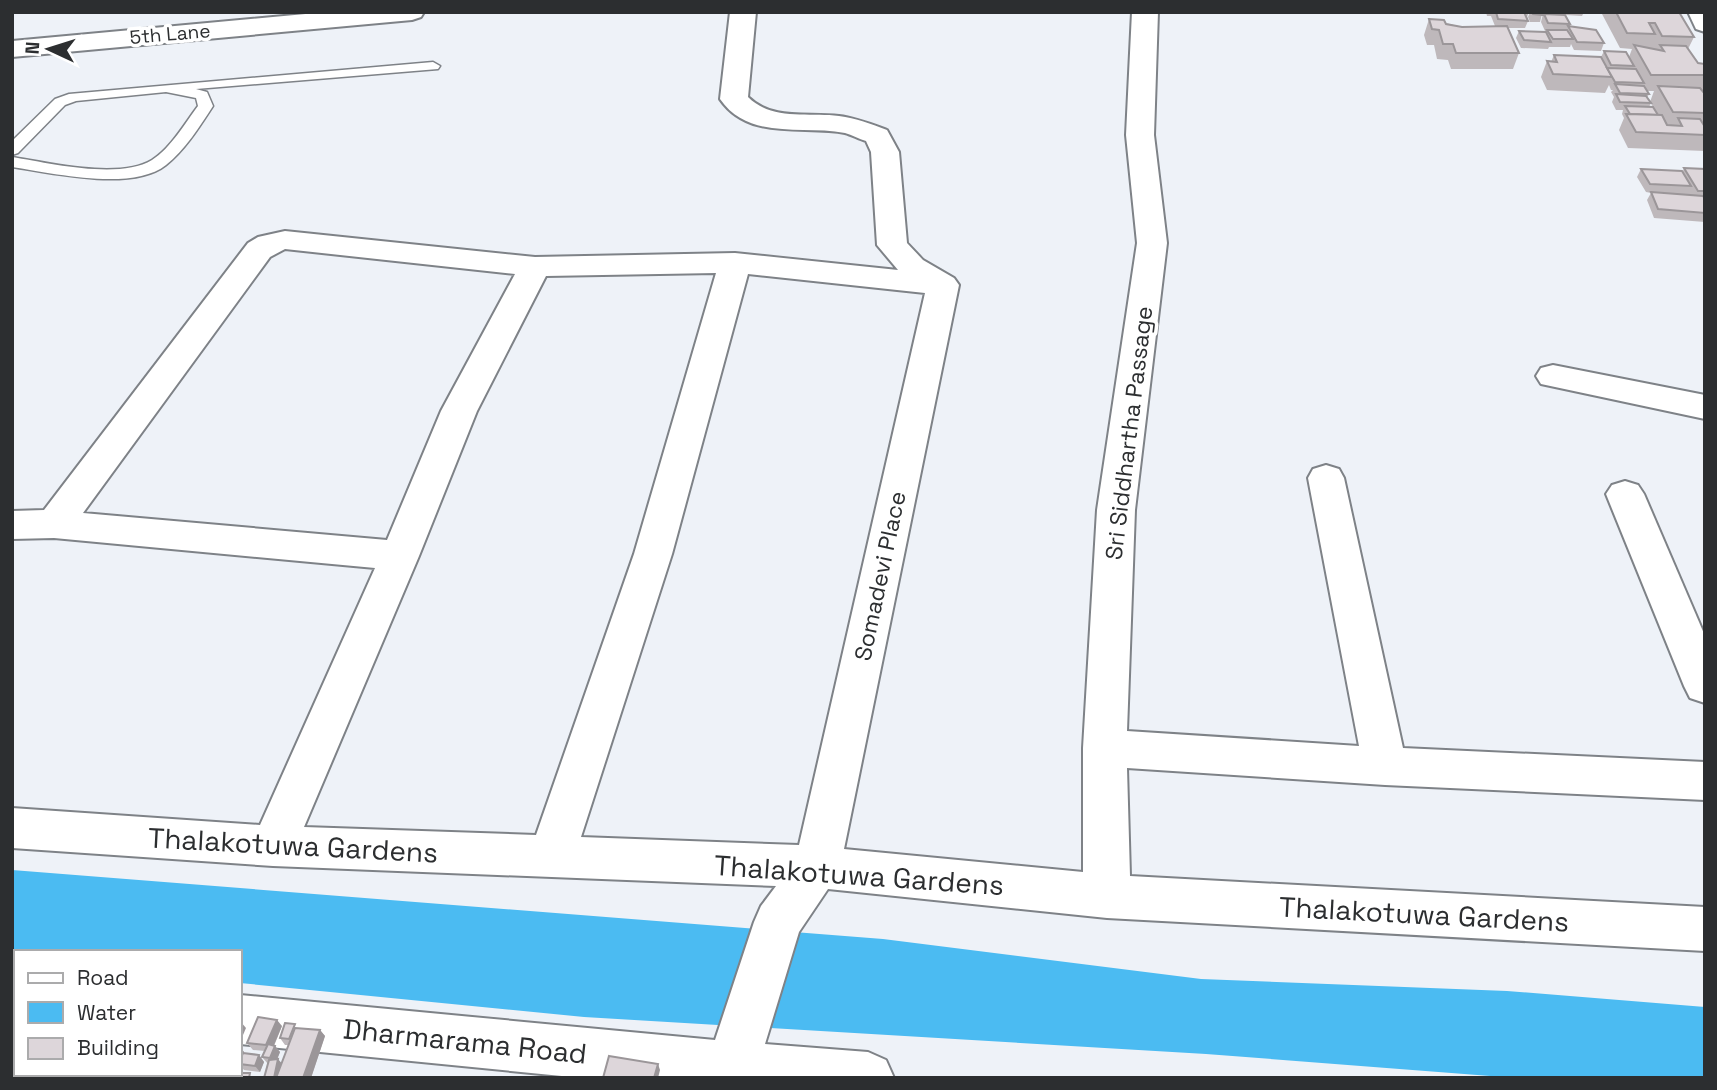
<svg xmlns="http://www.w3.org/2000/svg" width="1717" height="1090" font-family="'Space Grotesk',sans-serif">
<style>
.water{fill:#4bbbf2}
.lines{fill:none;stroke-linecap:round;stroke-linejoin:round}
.lane-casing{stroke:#7e8287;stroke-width:3}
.street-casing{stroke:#7e8287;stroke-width:4}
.lane{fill:#fff;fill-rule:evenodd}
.street{fill:#fff;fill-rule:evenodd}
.wall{fill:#beb8bb;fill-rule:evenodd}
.shaded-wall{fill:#9b9699}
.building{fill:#ddd6da;stroke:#9b9699;stroke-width:2}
.labels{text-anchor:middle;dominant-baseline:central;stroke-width:7;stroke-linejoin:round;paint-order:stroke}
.far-street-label{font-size:19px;fill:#2c2e30;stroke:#fff}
.street-label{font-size:23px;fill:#2c2e30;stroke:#fff}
.near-street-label{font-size:28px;fill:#2c2e30;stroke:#fff}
</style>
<rect width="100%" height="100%" fill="#eef2f8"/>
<polygon class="water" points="12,870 883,939 1201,979 1507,991 1705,1007 1705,1078 1516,1078 1206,1054 584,1017 240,983 240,952 16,952 16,960 12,960"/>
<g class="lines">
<g class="lane-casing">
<path id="lane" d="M433,62L440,66L438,69L196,89L207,92L213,106C200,126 185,150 166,165C132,192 52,173 12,167V157C49,163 119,180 152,160C171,148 185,123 198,106L196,98L166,92L76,101L65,105L18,153L12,155V141L55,99L69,94Z"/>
</g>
<g class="street-casing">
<g id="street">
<polygon points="327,12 424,12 421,17 412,20 12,57 12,41"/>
<path d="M730,12H756L748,97C772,121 808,112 839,116C856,118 871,124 887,130L899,152L907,243L923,260L954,278L959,285L844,849L1083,872V748L1097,510L1137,243L1126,135L1132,12H1158L1154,135L1167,243L1135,510L1127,731L1359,746L1308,478L1313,469L1326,465L1339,469L1344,478L1403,748L1705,762V800L1385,785L1127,768L1130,876L1705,907V951L1107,918L828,889L799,932L765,1044L868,1052L886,1060L894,1078H582L240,1044V995L715,1040L754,922L761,906L776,886L273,866L12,848V808L260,825L375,568L54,538L12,539V511L44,510L248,243L258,237L285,231L535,257L735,253L898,270L877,245L871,152L866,141C859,139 852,135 845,133C802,125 749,141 720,99ZM285,249L515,274L441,411L387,540L83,513L270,257ZM716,273L634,554L536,835L304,827L419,556L477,411L546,276ZM748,274L925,293L799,845L581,837L672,554Z"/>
<polygon points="1688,12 1705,12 1705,32 1696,29"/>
<polygon points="1553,365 1705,395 1705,419 1541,384 1536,376 1541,368"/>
<polygon points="1625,481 1638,485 1644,494 1705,636 1705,703 1690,698 1684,686 1606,494 1612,485"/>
<rect x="12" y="973" width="4" height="48"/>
</g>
</g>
<use href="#lane" class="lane"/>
<use href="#street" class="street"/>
</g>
<g class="wall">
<polygon points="1486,12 1529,12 1527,17 1528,21 1525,28 1508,28 1519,53 1513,69 1451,69 1448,60 1437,59 1434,45 1427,45 1424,35 1429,19 1462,27 1495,26 1491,16 1487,16"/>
<polygon points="1530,12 1584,12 1582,16 1566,15 1570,24 1570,26 1604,43 1601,51 1574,50 1571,44 1570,47 1549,47 1548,49 1521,48 1516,38 1519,31 1546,31 1545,31 1541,22 1543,14 1542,14 1540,22 1530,22 1528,17"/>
<path d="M1603,12H1679L1694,37L1688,49L1705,75V91H1702L1705,94V151L1628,148L1619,130L1624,118L1622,114L1623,110H1616L1612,102L1614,97L1611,92L1613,90H1611L1609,85L1605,93L1547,90L1541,77L1547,61L1551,62L1554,55L1601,57L1604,51L1629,57L1632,49L1620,48L1602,14ZM1647,91H1654L1650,102L1658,115L1649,107L1651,103L1647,98L1649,94Z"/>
<polygon points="1684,168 1705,169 1705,222 1654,218 1647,200 1651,193 1646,192 1637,177 1641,169 1683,171"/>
<polygon points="282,1026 274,1046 275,1046 280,1052 277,1059 282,1064 288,1045 285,1045 280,1038 298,1028 320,1030 325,1036 311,1078 264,1078 268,1064 262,1057 265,1051 253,1050 247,1043"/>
<polygon points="240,1047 244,1052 243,1053 259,1055 264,1062 260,1072 244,1070 240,1065"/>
</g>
<g class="shaded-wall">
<polygon points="277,1020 282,1026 271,1052 266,1045"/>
<polygon points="240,1021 246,1028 240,1042"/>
<polygon points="320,1030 325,1036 311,1078 303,1078"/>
<polygon points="275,1046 280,1052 275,1065 270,1058"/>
<polygon points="240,1047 244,1052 240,1062"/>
<polygon points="259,1055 264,1062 260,1072 255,1066"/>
<polygon points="278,1059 284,1066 281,1078 274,1078"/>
<polygon points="658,1064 660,1070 658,1078 654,1078"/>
<polygon points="61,1074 72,1074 70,1078 59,1078"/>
<polygon points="120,1074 126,1074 128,1078 119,1078"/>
<polygon points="213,1074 224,1074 228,1078 211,1078"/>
</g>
<g class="building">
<polygon points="1496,12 1524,12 1528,21 1498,19"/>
<polygon points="1532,12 1542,12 1543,15 1533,14"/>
<polygon points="1616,12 1679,12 1694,37 1662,36 1655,23 1649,23 1655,34 1627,33"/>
<polygon points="1544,14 1565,15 1570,24 1548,23"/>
<polygon points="1429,19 1444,20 1446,24 1462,27 1507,26 1519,53 1456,53 1453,44 1443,44 1439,30 1432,29"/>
<polygon points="1568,26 1596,30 1604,43 1577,42"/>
<polygon points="1547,30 1567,30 1573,39 1553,39"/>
<polygon points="1519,31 1546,32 1551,42 1524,40"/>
<polygon points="1634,45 1664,51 1660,45 1686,46 1698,63 1705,64 1705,75 1651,75"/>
<polygon points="1604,51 1626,52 1634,66 1611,65"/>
<polygon points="1554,55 1601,57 1612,77 1553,74 1547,61 1557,62"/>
<polygon points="1607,68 1636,69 1644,83 1615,82"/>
<polygon points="1615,84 1644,86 1649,94 1620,93"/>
<polygon points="1658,86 1700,88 1705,94 1705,113 1673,112"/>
<polygon points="1616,94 1646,96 1651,103 1620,102"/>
<polygon points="1625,106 1653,107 1658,115 1630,114"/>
<polygon points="1626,114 1662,115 1667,125 1682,126 1678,118 1700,119 1705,127 1705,135 1636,132"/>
<polygon points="1684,168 1705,169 1705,191 1698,191"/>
<polygon points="1641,169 1682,171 1691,186 1650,184"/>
<polygon points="1651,192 1703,196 1705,199 1705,213 1658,209"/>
<polygon points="258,1017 277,1020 266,1045 247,1043"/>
<polygon points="285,1023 295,1024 289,1039 280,1038"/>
<polygon points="295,1028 320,1030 303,1078 276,1078"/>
<polygon points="268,1044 275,1046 270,1058 262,1057"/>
<polygon points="243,1053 259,1055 255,1066 240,1064 240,1061"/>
<polygon points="609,1056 658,1064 654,1078 603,1078"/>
<polygon points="278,1059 274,1078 264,1078 269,1060"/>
<polygon points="240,1073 250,1073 249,1078 233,1078 234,1074 240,1074"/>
<polygon points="31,1074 61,1074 59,1078 29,1078"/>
<polygon points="88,1074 120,1074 119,1078 87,1078"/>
<polygon points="126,1074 147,1074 146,1078 125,1078"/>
<polygon points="150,1074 213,1074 211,1078 149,1078"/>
</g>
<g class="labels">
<g class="far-street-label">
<text transform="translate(170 34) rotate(-5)">5th Lane</text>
</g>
<g class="street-label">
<text transform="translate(1129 433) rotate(-83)">Sri Siddhartha Passage</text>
<text transform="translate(880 576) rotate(-78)">Somadevi Place</text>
</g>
<g class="near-street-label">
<text transform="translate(293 845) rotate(3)">Thalakotuwa Gardens</text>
<text transform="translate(859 875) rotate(4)">Thalakotuwa Gardens</text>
<text transform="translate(1424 914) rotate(3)">Thalakotuwa Gardens</text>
<text transform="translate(465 1041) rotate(6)">Dharmarama Road</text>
</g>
</g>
<rect width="1717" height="1090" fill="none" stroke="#2c2e30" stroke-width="28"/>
<rect x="14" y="950" width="228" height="126" fill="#ffffff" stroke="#ababac" stroke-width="2"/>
<rect x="28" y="973" width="35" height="10" fill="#ffffff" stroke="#ababac" stroke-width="2"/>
<text x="77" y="985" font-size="21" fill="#2c2e30">Road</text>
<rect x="28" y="1002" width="35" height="21" fill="#4bbbf2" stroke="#ababac" stroke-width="2"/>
<text x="77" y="1020" font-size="21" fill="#2c2e30">Water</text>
<rect x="28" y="1038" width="35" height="21" fill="#ddd6da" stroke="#ababac" stroke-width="2"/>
<text x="77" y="1055" font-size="21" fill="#2c2e30">Building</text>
<g transform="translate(49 49) rotate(274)" stroke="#ffffff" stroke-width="5" paint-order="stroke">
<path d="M0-5L12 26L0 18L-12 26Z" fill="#2c2e30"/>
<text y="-10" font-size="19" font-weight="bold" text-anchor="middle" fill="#2c2e30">N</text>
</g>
</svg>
